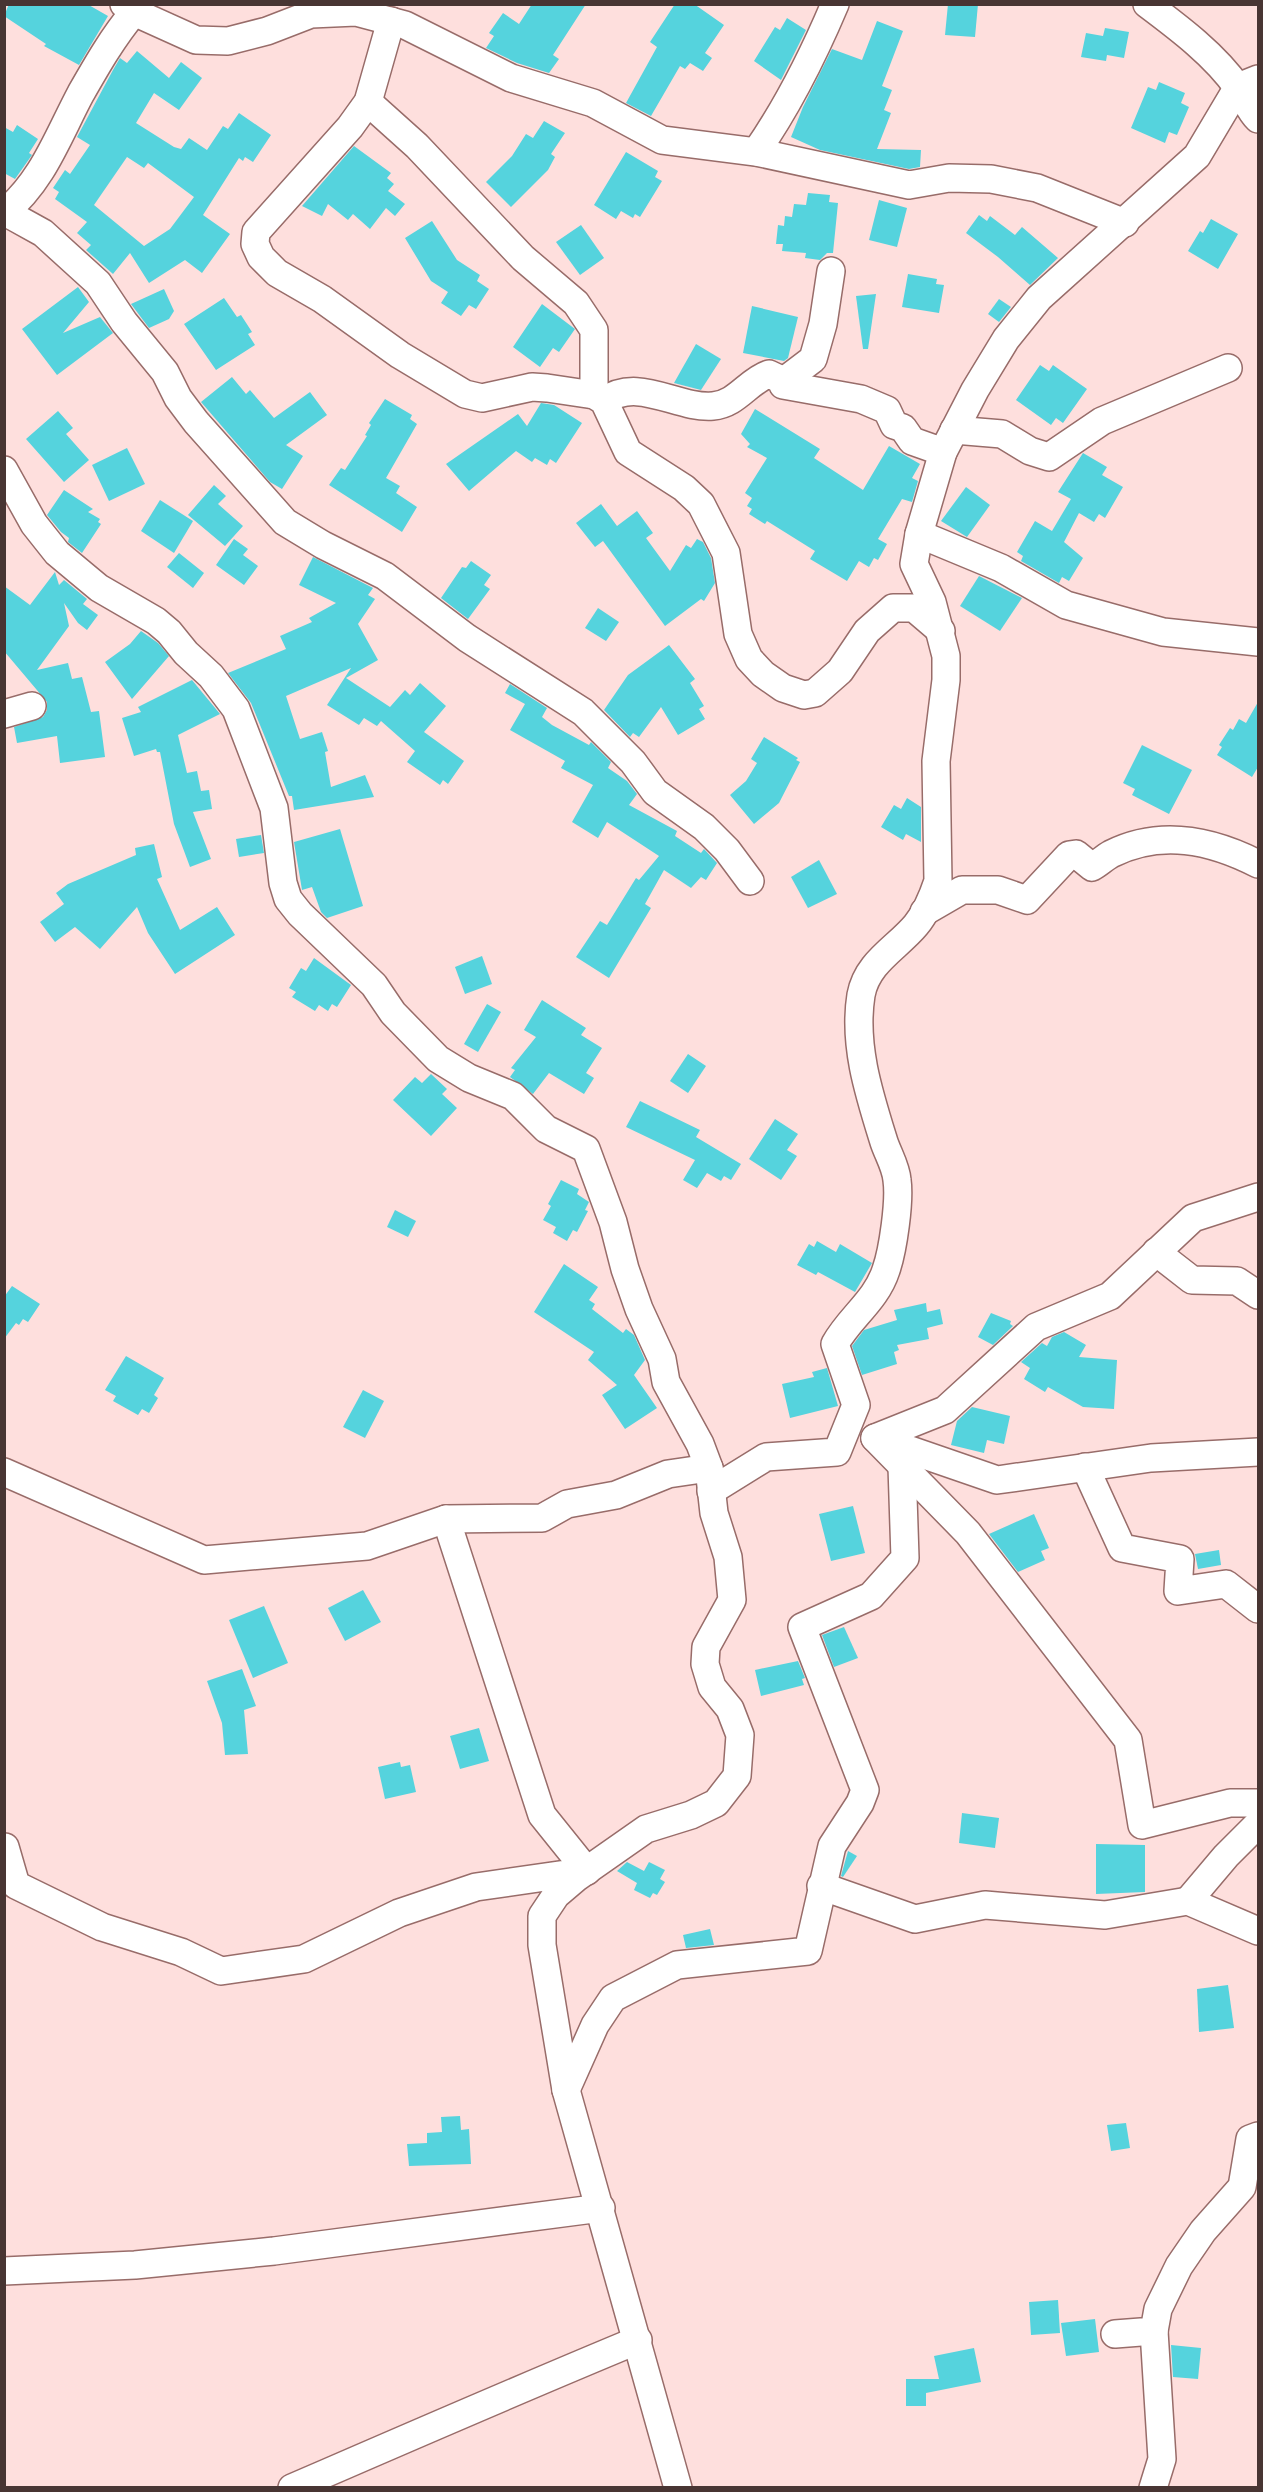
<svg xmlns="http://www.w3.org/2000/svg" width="1263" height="2492" font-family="'Source Serif 4',serif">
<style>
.building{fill:#55d3dd;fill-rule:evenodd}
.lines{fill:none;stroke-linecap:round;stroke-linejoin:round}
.minor-casing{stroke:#986c69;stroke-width:30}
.minor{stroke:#fff;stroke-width:27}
</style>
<rect width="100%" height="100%" fill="#fedfdd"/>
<g class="building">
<polygon points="9,4 87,4 108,16 79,65 44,46 46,44 4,16"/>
<polygon points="532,4 586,4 553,55 559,59 549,73 517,63 486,48 494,36 489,33 503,13 519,24"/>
<polygon points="675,4 694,4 724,25 705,53 712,58 703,71 690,63 685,69 680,66 651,116 626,103 657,47 650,42"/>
<polygon points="948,4 978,4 975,37 945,35"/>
<polygon points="787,18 806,30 781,80 754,61 775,27 780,30"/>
<polygon points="877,21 903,31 882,86 892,90 884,110 891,113 877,149 921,150 920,167 909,169 820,150 791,137 803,107 832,49 862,60"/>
<polygon points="1105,28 1129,32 1124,58 1107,55 1106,61 1081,57 1086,33 1103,36"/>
<path d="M137,51L169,78L181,62L202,78L179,110L154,93L136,123L174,147L181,149L189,138L207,150L223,126L228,129L239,113L271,135L253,162L245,157L243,161L239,158L203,215L230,234L202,273L185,260L149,283L130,253L113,274L86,250L91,245L77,233L87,222L55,199L59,192L53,188L65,170L70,174L90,145L77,137L113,70L120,58L127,63ZM127,157L144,168L148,163L194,197L170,229L144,246L94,205Z"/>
<polygon points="1159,82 1185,93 1181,103 1189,107 1177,135 1169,132 1165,143 1131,128 1148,87 1156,90"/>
<polygon points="544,121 565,133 551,154 555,157 548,170 511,207 486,182 512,156 526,134 533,138"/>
<polygon points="17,125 38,139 29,153 32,155 15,179 4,173 4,127 13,132"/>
<polygon points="354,146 391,173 387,178 394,184 388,191 405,204 395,216 386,208 370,229 353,214 348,220 328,204 322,216 302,206"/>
<polygon points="626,152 658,171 655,177 662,181 640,217 635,214 633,218 621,211 616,219 594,205"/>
<polygon points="808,193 830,195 829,202 838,203 833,253 827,253 820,260 805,258 806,253 782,251 783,244 776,244 778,225 784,226 785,216 792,217 794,204 806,205"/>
<polygon points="879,200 907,208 897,247 869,240"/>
<polygon points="979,215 987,221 990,216 1015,235 1022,227 1058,258 1030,285 998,257 966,233"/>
<polygon points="1211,219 1238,234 1218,269 1188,251 1200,231 1203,233"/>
<polygon points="432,221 457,260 480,275 477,281 489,289 476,309 469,305 461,316 441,303 448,292 431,281 405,238"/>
<polygon points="581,225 604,258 580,275 556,242"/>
<polygon points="908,274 937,279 936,284 944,285 939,313 902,307"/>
<polygon points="78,287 89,302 63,333 100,317 113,333 57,375 22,329"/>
<polygon points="164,289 174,311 169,319 149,328 131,304"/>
<polygon points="876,294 868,349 863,349 856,296"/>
<polygon points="224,298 237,317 241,315 252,332 248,334 255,345 216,370 184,324"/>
<polygon points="999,299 1011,307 999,322 988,314"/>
<polygon points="542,304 575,329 559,352 553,348 540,367 513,347"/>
<polygon points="752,306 798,317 788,358 784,361 743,353"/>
<polygon points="696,344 721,359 701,390 674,383"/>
<polygon points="1040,365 1049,371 1053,365 1087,389 1063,423 1056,418 1051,425 1016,400"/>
<polygon points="232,377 246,394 250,390 274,418 310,392 327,415 286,445 303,456 282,489 270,482 201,402"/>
<polygon points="385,399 412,415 410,419 417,424 386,478 400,486 396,493 417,507 402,532 329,485 341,468 345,470 367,436 365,435 371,425 369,423"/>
<polygon points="541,403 554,405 582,423 556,463 550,459 547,465 535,458 532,462 516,451 469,491 446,464 518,414 527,426"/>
<polygon points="755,409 820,449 814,458 863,490 889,446 920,464 912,478 918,481 912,502 902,499 878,539 887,544 878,560 874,558 869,567 859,561 847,581 810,559 815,551 767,521 765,524 749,514 752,509 747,506 752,498 745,493 767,458 747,447 750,444 741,434"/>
<polygon points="58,411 73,428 66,434 89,460 64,482 26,439"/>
<polygon points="127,448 145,484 109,501 92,465"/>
<polygon points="1083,453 1107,467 1102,475 1123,487 1105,518 1099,514 1094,522 1079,513 1064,542 1083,558 1069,581 1062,577 1059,583 1021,561 1023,556 1017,552 1035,521 1052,531 1071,499 1058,492"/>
<polygon points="214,485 226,496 218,504 243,526 225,546 188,515"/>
<polygon points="966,487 990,505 967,537 941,521"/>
<polygon points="64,490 93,509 88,512 100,519 98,522 101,524 82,553 68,542 69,538 61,532 47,515"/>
<polygon points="160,500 193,521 174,553 141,531"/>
<polygon points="601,504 617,526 637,511 653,533 646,538 670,571 686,545 691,548 697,539 703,542 711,558 715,583 704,601 701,599 665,626 603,541 595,547 576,523"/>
<polygon points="234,539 248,549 243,555 258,566 244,585 216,565"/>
<polygon points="179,553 204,573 193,588 167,567"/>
<polygon points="313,557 373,588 368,595 375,599 358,624 378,660 346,678 390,707 405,690 410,695 420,683 446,706 424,732 464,761 448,784 443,780 440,785 407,762 415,751 381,721 377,726 364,718 359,725 327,705 351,668 286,696 300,739 322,732 328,751 325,752 331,787 365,775 374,797 294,810 292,796 289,796 251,703 228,673 286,649 280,636 312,622 309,618 336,603 299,585"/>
<polygon points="471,561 491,575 484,585 490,589 468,619 441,598 462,567 466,568"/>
<polygon points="55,572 59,585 64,580 87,599 83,604 98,615 87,630 78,623 64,603 69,626 37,670 68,663 72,679 82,677 91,712 99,711 105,757 60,763 57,736 17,743 14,727 43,717 47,710 47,702 4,651 4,586 30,605"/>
<polygon points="979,576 1022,598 1000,631 960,606"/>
<polygon points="598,608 619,622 606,641 585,628"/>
<polygon points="141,631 158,643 169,656 132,699 105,662 130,644"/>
<polygon points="669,645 695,679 690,683 704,706 699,709 705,719 678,735 661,707 639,737 633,733 630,737 604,710 628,675"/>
<polygon points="192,680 220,714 178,735 187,773 197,771 201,791 209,790 212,809 193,812 211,859 190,867 174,824 160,752 157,752 156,749 134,756 122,718 141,712 138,707"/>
<polygon points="510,684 547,708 542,717 552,725 589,745 591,742 611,762 608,768 627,781 637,794 629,805 677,831 675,836 701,853 704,849 717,863 706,880 701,877 691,888 664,870 645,904 651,908 609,978 576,957 600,921 607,925 636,878 639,880 659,856 607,822 598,838 572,822 593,785 561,768 565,761 510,730 525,704 505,693"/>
<polygon points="1258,702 1258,767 1252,777 1217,755 1222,747 1219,745 1230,728 1233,730 1239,719 1246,723"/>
<polygon points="764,737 798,758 796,760 800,762 779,803 754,824 730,795 746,781 757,763 751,759"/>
<polygon points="1142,745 1192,770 1169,814 1132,795 1135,789 1123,783"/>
<polygon points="907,798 921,807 921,842 906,834 903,840 881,827 894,805 901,809"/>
<polygon points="340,829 363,906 327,918 321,912 312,887 302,890 294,842"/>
<polygon points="261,835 264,853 239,857 236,839"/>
<polygon points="154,844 162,877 157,879 180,930 217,907 235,935 175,974 148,933 137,907 100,949 75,927 55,942 40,922 64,904 56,893 68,884 136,855 135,848"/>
<polygon points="819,860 837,894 808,908 791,877"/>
<polygon points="482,956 492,984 465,994 455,967"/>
<polygon points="314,958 351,985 337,1007 332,1004 328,1011 319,1005 315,1011 292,997 296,992 289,988 301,968 306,971"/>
<polygon points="542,1000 586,1028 581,1035 602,1048 586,1073 594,1078 584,1094 549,1073 533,1094 510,1077 515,1070 511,1068 536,1037 524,1030"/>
<polygon points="487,1004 501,1012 478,1052 464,1044"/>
<polygon points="688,1054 706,1066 688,1093 670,1081"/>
<polygon points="431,1074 447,1089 442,1094 457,1108 431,1136 393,1100 415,1077 422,1083"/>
<polygon points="640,1101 700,1130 696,1137 741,1164 731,1180 724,1176 721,1181 707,1173 697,1188 683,1180 695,1160 626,1127"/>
<polygon points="775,1119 798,1134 787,1150 797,1156 781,1180 749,1159"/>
<polygon points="561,1180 579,1189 577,1194 589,1202 585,1210 588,1211 577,1232 573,1230 567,1241 553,1233 556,1227 543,1220 551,1206 548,1204"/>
<polygon points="395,1210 416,1221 408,1237 387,1227"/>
<polygon points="817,1241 836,1252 840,1244 872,1263 855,1292 818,1272 816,1275 797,1265 809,1244 814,1247"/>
<polygon points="564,1264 598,1287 589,1300 595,1304 592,1309 623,1333 626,1329 634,1335 645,1360 634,1375 657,1408 625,1429 602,1395 617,1385 588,1360 594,1352 534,1312"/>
<polygon points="12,1286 40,1304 28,1322 23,1319 19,1325 16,1323 4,1339 4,1297"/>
<polygon points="926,1303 927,1312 940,1309 943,1324 927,1328 929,1339 897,1345 899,1350 894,1352 897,1364 862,1375 852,1346 864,1330 897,1320 894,1310"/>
<polygon points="991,1313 1011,1321 1010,1324 1013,1326 993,1345 978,1337"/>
<polygon points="1064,1332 1086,1345 1079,1357 1117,1360 1114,1409 1083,1407 1048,1387 1045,1392 1024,1379 1030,1368 1021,1362 1042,1343 1047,1346 1052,1337"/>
<polygon points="126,1356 164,1378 154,1395 158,1398 149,1413 142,1409 138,1415 113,1401 116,1396 105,1390"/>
<polygon points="827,1368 838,1406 790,1418 782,1384 814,1377 812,1372"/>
<polygon points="363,1390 384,1401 365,1438 343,1427"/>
<polygon points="972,1407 1010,1416 1004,1444 987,1440 984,1453 951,1445 957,1421"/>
<polygon points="853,1506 865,1553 831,1561 819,1514"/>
<polygon points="1034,1514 1049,1548 1041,1551 1045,1560 1018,1572 989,1534"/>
<polygon points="1219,1550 1221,1565 1198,1569 1195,1554"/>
<polygon points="363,1590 381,1622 345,1641 328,1608"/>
<polygon points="264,1606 288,1663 253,1678 229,1620"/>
<polygon points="844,1627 858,1658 834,1667 822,1635"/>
<polygon points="798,1661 805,1678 802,1679 804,1685 761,1696 755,1670"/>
<polygon points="242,1669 256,1706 244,1710 248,1754 225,1755 222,1723 207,1681"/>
<polygon points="479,1728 489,1761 460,1769 450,1736"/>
<polygon points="400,1762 401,1767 410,1765 416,1792 385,1799 378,1767"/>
<polygon points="962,1813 999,1818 995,1848 959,1843"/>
<polygon points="1096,1844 1145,1845 1145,1892 1096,1894"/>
<polygon points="848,1851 857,1856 843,1877 841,1876"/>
<polygon points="627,1862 644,1871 649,1862 665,1870 660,1879 665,1882 657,1895 653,1893 650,1898 634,1890 637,1883 617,1871"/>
<polygon points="710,1929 714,1945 686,1948 683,1935"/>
<polygon points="1228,1985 1234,2028 1199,2032 1197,1989"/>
<polygon points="460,2116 461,2130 469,2129 471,2164 409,2166 407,2144 427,2143 427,2133 442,2132 441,2117"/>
<polygon points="1126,2123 1130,2148 1111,2151 1107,2125"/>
<polygon points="1058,2300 1060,2333 1031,2335 1029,2302"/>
<polygon points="1095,2319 1099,2352 1066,2356 1061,2323"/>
<polygon points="1171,2345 1201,2348 1198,2379 1173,2377"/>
<polygon points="974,2348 981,2382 926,2393 926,2406 906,2406 906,2379 939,2379 934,2356"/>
</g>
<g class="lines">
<g class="minor-casing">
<g id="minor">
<polyline points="124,4 134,12 196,40 228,41 267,31 311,14 356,12 405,25 511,78 593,103 662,140 756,152 909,185 949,178 991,179 1037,188 1125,223"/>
<path d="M1147,4C1179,28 1215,55 1238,88C1245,98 1249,110 1258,119"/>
<polyline points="391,21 368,102 350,127 256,232 255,244 261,257 277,273 322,299 400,355 465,394 482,398 532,387 547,388 594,395 604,401 628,452 684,488 701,504 726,553 738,634 749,659 763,674 783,688 804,695 815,693 840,671 867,631 893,608 914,608 941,631"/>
<polyline points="368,102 417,146 523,258 576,303 594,330 594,395"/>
<path d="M756,152C788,106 813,56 835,4"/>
<polyline points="5,212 43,233 98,283 124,322 165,372 178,398 196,422 285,522 323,545 385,576 467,638 583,712 633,762 655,792 704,827 727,850 750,881"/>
<path d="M4,213C43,181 58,136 81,93C97,65 113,37 134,12"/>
<polyline points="784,381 813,359 823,324 831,271"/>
<path d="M604,401C638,376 677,409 713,406C737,404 748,381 769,374L784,381L783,385L861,399L887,410L894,425L903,428L912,441L943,452"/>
<polyline points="954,430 1002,434 1030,451 1049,457 1102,421 1228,368"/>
<polyline points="4,470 34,524 57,553 99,588 156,621 169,632 186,653 211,676 236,709 274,808 283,883 288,899 300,914 374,985 393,1013 438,1059 469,1078 513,1096 546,1129 586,1149 613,1222 625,1269 639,1309 662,1359 666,1382 700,1444 709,1468 714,1513 728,1557 732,1600 706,1647 705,1664 712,1687 730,1709 740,1735 737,1776 716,1803 691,1815 646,1829 576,1878 556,1895 542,1916 542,1945 566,2090 678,2488"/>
<polyline points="919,534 1001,568 1066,605 1163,632 1258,642"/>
<polyline points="4,714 32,706"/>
<path d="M924,912L962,890H998L1027,900L1069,855L1076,854L1092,867C1098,864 1104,858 1111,854C1161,829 1211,840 1258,864"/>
<polyline points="1156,1252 1192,1280 1237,1281 1258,1295"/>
<polyline points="875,1438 968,1533 1128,1740 1142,1825 1230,1803 1258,1803"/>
<polyline points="875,1438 945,1410 1036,1327 1110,1296 1193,1218 1258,1197"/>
<polyline points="878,1439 997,1480 1151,1458 1258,1452"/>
<polyline points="1085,1467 1122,1548 1180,1559 1178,1591 1226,1584 1258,1609"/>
<polyline points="4,1472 204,1560 367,1546 446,1519 542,1518 567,1504 616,1495 668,1474 709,1468"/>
<path d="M711,1491L766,1457L837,1452L856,1405L835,1344C850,1317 876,1301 886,1270C893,1250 900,1201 897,1180C896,1167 888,1154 884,1142C869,1094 853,1045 861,995C867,962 897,948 916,925C927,912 933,896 938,881L936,761L946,680V656L932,602L914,564L919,534L943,452L975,390L1006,339L1039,298L1197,156L1238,87L1258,79"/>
<polyline points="5,1847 16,1885 102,1927 181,1952 221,1971 304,1959 399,1913 476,1887 587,1871 542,1815 446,1519"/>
<polyline points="821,1886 915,1919 985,1905 1105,1915 1188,1901 1258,1931"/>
<polyline points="1188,1901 1226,1856 1258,1824"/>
<polyline points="566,2090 595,2025 613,1998 677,1965 808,1951 832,1846 860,1803 865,1790 802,1627 871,1596 905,1558 902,1466"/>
<polyline points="4,2271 135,2265 274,2251 601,2208"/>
<polyline points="1115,2334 1154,2331 1158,2309 1179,2266 1203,2231 1242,2187 1250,2139 1258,2136"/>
<path d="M292,2488C407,2438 522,2388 638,2340"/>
<polyline points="1153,2488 1162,2459 1154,2331"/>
</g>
</g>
<use href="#minor" class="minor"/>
</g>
<rect width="1263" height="2492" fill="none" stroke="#483533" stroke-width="12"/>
</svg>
